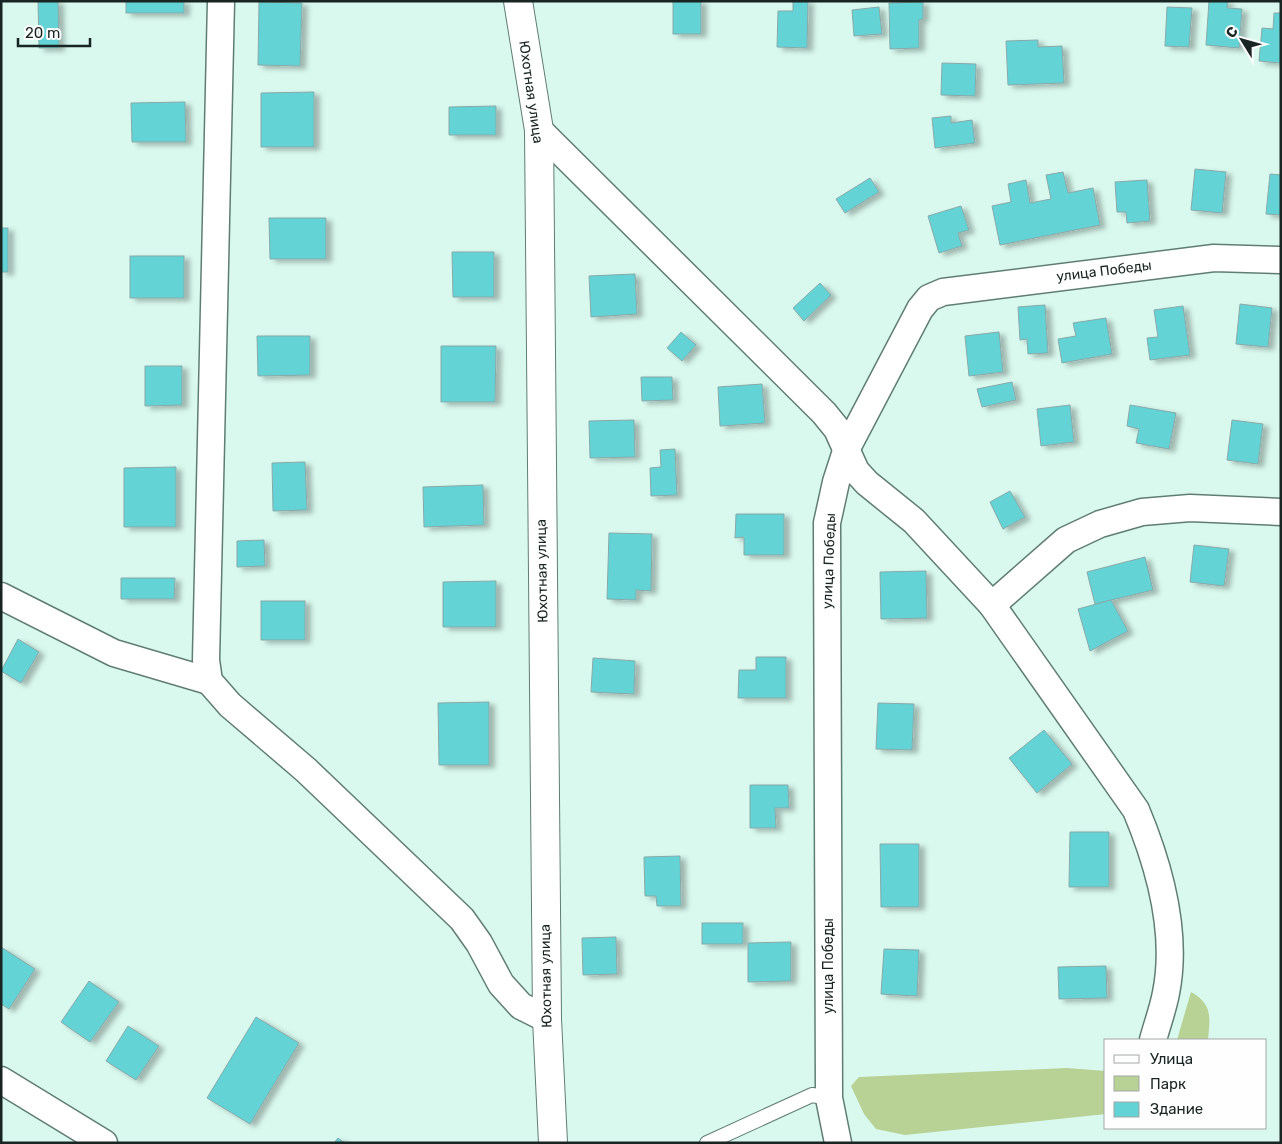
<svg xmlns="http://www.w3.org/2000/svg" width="1282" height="1144" font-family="Rubik,sans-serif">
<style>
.green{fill:#b8d195}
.building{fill:#63d3d5;stroke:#88a9a9;filter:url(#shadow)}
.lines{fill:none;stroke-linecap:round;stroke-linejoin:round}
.service-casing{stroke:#607d74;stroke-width:16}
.minor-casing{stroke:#607d74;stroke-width:29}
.tertiary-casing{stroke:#607d74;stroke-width:30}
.service{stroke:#fff;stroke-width:14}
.minor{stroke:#fff;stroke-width:26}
.tertiary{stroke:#fff;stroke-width:28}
.labels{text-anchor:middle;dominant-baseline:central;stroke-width:4;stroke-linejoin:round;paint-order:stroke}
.street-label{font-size:14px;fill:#192522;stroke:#fefefe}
</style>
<defs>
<filter id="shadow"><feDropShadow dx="5.5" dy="3" stdDeviation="2.5" flood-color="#0004"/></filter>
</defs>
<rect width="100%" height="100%" fill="#d9f9ee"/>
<g class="green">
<path d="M1191,992C1213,1004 1210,1018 1208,1040H1177Z"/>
<polygon points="1067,1068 1106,1071 1106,1114 905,1135 876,1129 864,1114 851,1086 859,1077"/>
</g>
<g class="building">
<polygon points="38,1 58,1 59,48 39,48"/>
<rect x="126" y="1" width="58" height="12"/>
<rect x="673" y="1" width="28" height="33"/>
<polygon points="793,1 808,1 807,48 777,47 778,11 793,11"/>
<polygon points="1209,1 1228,1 1227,8 1242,9 1239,48 1206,45"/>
<polygon points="259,2 302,3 300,66 258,65"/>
<polygon points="923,2 923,19 919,20 919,48 890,49 889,3"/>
<polygon points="879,7 882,34 854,36 852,10"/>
<polygon points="1167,7 1192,8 1189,47 1165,46"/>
<polygon points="1274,13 1281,13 1281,63 1259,61 1262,28 1273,29"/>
<polygon points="1038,40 1038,47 1062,46 1064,83 1008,85 1006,41"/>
<polygon points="942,63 976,64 975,96 941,95"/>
<polygon points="314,92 314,147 261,147 261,93"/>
<polygon points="185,102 186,142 132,142 131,103"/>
<polygon points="496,106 496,135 449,135 449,107"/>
<polygon points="951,116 951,123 972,120 975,143 935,148 932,118"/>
<polygon points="1195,169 1226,172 1222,213 1191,210"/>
<polygon points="1063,172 1068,193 1093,188 1100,225 1000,245 992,206 1011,202 1008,184 1026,180 1030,203 1051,199 1046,175"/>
<polygon points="1270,174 1281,175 1281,215 1266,214"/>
<polygon points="870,178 879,192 845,213 836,199"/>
<polygon points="1147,180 1150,221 1127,223 1126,212 1117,212 1115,182"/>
<polygon points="961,206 969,230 958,233 962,246 939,253 928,216"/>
<polygon points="269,218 326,218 326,259 270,259"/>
<rect x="1" y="228" width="7" height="44"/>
<polygon points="452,252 494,252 494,297 453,297"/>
<rect x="130" y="256" width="54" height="42"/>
<polygon points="635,274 637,314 591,317 589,276"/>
<polygon points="820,283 831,295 804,321 793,308"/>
<polygon points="1240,304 1272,308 1268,347 1236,344"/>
<polygon points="1045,305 1048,353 1028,354 1027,339 1020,340 1018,307"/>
<polygon points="1183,306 1190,355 1150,360 1147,338 1158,337 1154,310"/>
<polygon points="1106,318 1112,354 1062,363 1058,339 1076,336 1073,323"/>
<polygon points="681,332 696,345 682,361 667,348"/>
<polygon points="999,332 1003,372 969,376 965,336"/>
<polygon points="257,336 310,336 310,375 258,376"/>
<polygon points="441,346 496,346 495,402 441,402"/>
<polygon points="145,366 182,366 182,405 145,406"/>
<polygon points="641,377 672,377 673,400 642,401"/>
<polygon points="1012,382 1016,400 982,407 977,389"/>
<polygon points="762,384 765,423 720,426 718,387"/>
<polygon points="1070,405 1074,442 1041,446 1037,409"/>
<polygon points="1130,405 1176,413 1169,449 1136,443 1139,429 1127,426"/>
<polygon points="634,420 635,457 590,458 589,421"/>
<polygon points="1232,420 1263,424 1258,464 1227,460"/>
<polygon points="675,449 677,495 651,496 650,468 661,467 660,450"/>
<polygon points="305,462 307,510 273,511 272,463"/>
<polygon points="176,467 176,527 124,527 124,468"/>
<polygon points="483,485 484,525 424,527 423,487"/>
<polygon points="1010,491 1025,517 1003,529 990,502"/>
<polygon points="736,514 784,514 784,555 744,555 744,537 735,538"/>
<polygon points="609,533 652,534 651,591 636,590 636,600 607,599"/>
<polygon points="264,540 265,566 237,567 237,541"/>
<polygon points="1194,545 1229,549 1224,586 1190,582"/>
<polygon points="1145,557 1153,590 1095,604 1087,572"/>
<polygon points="926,571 927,618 881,619 880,572"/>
<polygon points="121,578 175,578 174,599 121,599"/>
<polygon points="496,581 496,627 443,627 443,582"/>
<polygon points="1111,600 1128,631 1090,651 1078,609"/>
<rect x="261" y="601" width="44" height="39"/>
<polygon points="18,639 39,652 21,683 1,671"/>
<polygon points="756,657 786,657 786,698 738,698 739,670 756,670"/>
<polygon points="593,658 635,661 634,694 591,692"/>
<polygon points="489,702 489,765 439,765 438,703"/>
<polygon points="878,703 914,704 912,750 876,749"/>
<polygon points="1044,730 1072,764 1037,793 1009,758"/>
<polygon points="750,785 788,785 789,808 775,808 776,828 750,828"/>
<polygon points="1070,832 1109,832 1109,887 1069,887"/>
<polygon points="880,844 919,844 919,907 881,907"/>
<polygon points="680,856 681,906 657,906 656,896 645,896 644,857"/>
<rect x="702" y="923" width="41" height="21"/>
<polygon points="616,937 617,974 583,975 582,938"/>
<polygon points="791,942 791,981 748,982 748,943"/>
<polygon points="1,947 35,969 9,1009 1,1004"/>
<polygon points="884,949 919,950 917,996 881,994"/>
<polygon points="1106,966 1107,998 1059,999 1058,967"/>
<polygon points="89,981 119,1002 90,1042 61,1022"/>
<polygon points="256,1017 299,1043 250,1124 207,1098"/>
<polygon points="128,1026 159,1046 136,1080 106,1061"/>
<polygon points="338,1138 345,1143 334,1143"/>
</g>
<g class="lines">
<g class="service-casing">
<polyline id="service" points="707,1143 812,1095 829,1098"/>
</g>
<g class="minor-casing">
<g id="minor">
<polyline points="221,1 206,660 209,681 230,705 306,770 462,919 479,943 501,984 521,1006 547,1019"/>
<path d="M539,130L824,413L837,429L856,471L867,483L914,521L992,605L1136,810C1159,865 1178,933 1166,993C1163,1009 1157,1025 1153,1040"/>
<polyline points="1,596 114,653 209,681"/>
<polyline points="992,605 1066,540 1100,524 1142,512 1190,508 1281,512"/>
<polyline points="1,1080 104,1143"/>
<polyline points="838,1143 829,1098 827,523 836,482 847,448 920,309 929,298 943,292 1214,258 1281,260"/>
</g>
</g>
<g class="tertiary-casing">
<polyline id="tertiary" points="518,1 539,130 547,1019 553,1143"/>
</g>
<use href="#service" class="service"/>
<use href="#minor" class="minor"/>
<use href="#tertiary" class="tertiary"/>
</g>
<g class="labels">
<g class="street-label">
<text transform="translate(531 92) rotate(82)">Юхотная улица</text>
<text transform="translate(1104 271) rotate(-7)">улица Победы</text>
<text transform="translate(829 561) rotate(-88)">улица Победы</text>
<text transform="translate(542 571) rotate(-91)">Юхотная улица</text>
<text transform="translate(828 966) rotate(-90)">улица Победы</text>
<text transform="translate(546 976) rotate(-91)">Юхотная улица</text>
</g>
</g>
<rect width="1282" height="1144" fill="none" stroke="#192522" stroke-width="5"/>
<rect x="1104" y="1039" width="162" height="90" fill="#fefefe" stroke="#a2a7a6"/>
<rect x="1114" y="1055" width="25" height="8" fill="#ffffff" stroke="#a2a7a6"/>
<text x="1150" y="1064" font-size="15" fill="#192522">Улица</text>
<rect x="1114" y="1076" width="25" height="15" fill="#b8d195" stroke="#a2a7a6"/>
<text x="1150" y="1089" font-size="15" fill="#192522">Парк</text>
<rect x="1114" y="1102" width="25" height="15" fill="#63d3d5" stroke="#a2a7a6"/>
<text x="1150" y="1114" font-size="15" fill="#192522">Здание</text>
<g transform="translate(1242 40) rotate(307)" stroke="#fefefe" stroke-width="4" paint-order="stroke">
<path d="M0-4L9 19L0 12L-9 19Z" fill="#192522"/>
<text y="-8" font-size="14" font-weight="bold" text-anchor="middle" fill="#192522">С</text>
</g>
<path d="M18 38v8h72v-8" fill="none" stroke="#192522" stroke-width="2.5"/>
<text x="25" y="38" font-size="15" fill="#192522" stroke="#fefefe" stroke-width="4" paint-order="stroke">20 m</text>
</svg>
